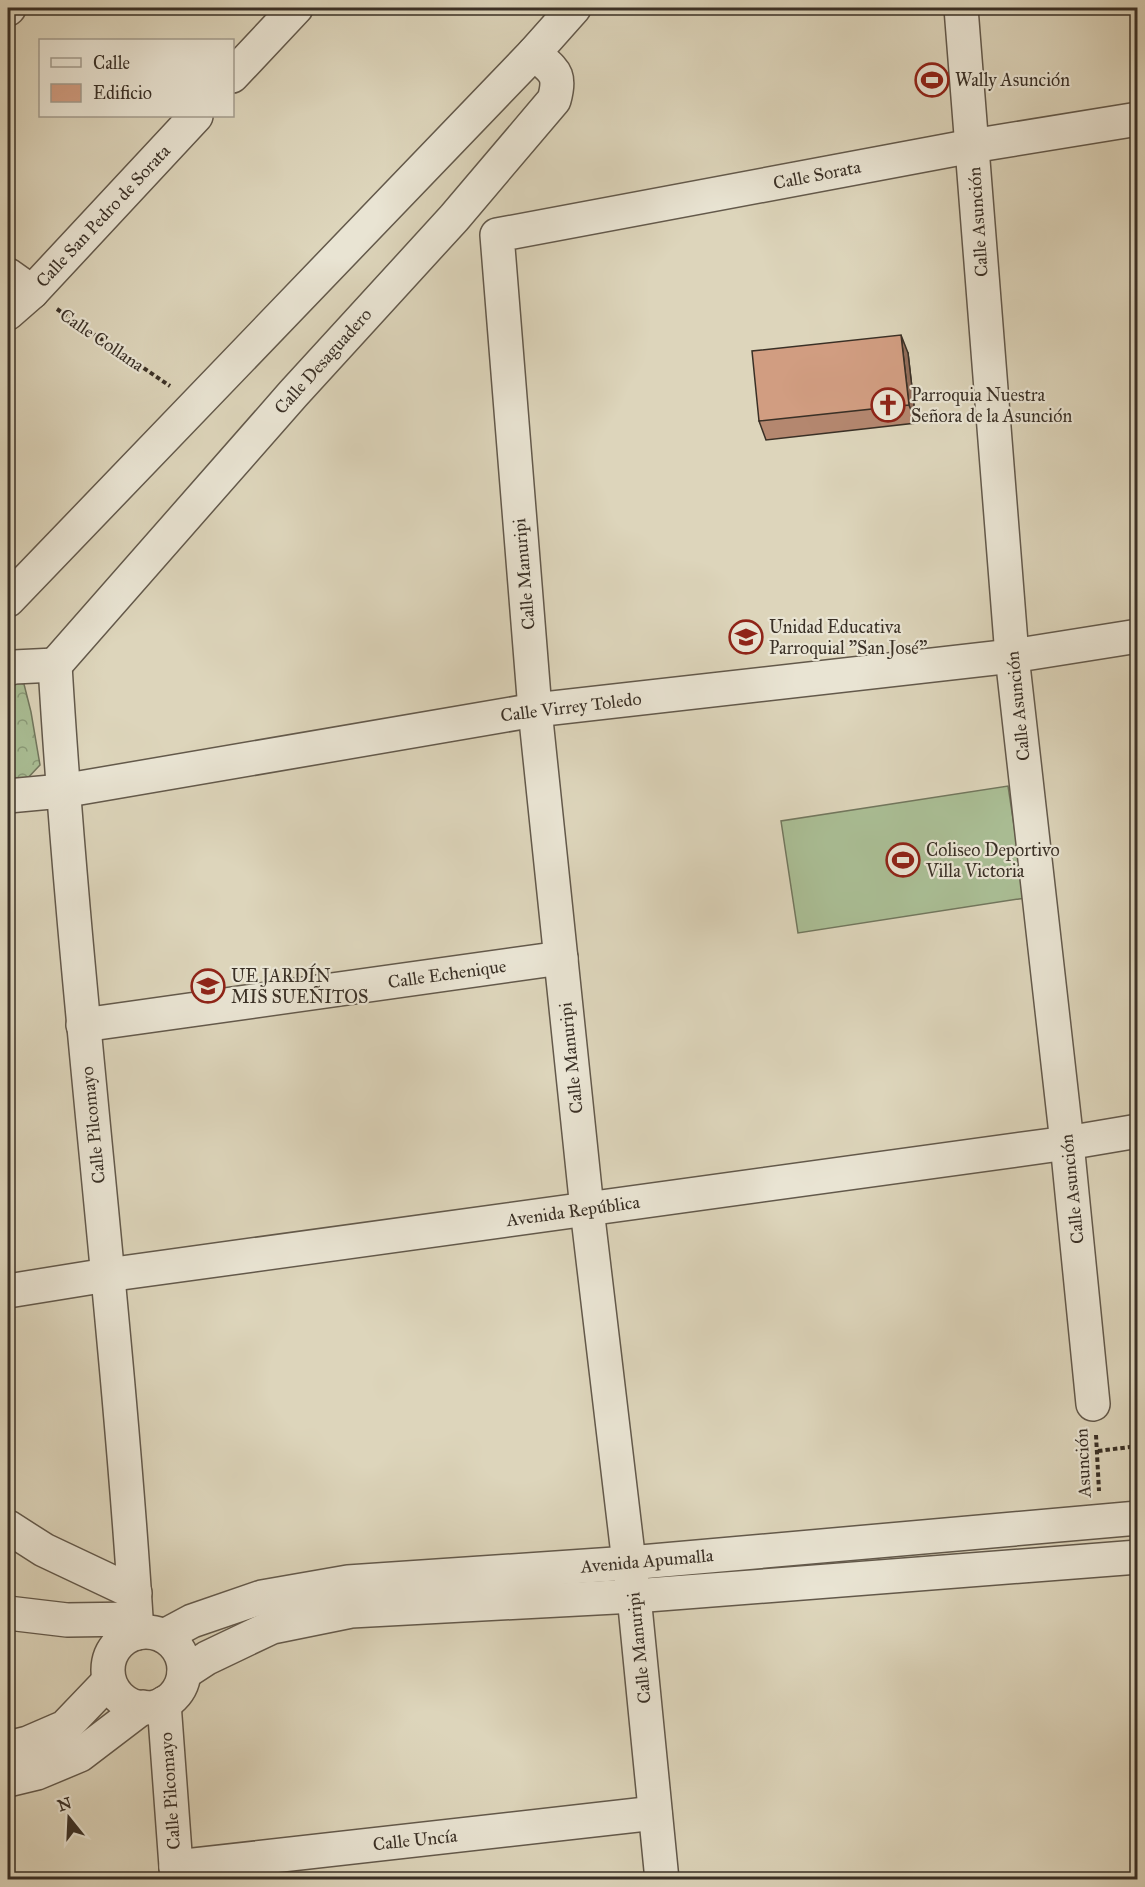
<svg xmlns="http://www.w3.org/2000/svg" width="1145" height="1887" font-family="'IM FELL Great Primer',serif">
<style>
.park{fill:url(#park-crowns);stroke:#72775e;stroke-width:1.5}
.pitch{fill:#aabe95;stroke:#72775e;stroke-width:1.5}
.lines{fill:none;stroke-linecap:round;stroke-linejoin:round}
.minor-casing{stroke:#63594b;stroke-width:36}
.path{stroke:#3a3026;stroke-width:4;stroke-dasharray:4.5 3;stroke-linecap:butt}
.minor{stroke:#e9e4d3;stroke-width:33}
.wall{fill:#b4876f;stroke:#3a3026;stroke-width:1.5}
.shaded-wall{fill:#926e5a;stroke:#3a3026;stroke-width:1.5}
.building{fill:#d19d81;stroke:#3a3026;stroke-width:1.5}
.labels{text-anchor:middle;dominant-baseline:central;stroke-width:4.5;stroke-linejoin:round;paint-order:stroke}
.poi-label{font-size:18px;fill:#3a3026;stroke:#e9e4d3;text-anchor:start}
.street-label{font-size:18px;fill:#3a3026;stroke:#e9e4d3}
</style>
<defs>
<pattern id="park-crowns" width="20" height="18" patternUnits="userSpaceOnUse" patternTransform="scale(1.5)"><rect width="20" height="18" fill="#aabe95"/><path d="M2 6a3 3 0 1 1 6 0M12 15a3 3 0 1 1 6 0" fill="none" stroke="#8b9b79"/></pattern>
</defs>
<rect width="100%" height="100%" fill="#ddd5bb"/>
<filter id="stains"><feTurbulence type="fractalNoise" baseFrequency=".00333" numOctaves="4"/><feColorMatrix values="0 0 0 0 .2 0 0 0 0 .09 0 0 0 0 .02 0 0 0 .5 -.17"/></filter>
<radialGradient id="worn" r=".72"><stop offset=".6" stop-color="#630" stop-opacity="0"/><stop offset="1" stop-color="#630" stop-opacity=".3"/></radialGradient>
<polygon class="park" points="8,680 24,684 31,712 40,765 24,782 8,783"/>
<polygon class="pitch" points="1008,786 1025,898 798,933 781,821"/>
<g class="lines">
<g class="minor-casing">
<g id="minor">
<polyline points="961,8 1012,656 1067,1143 1093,1404"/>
<polyline points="8,9 9,8"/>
<polyline points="232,76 296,8"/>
<polyline points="8,275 32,292"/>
<polyline points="8,313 32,292 196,116"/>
<polyline points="8,600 534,53 574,8"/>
<path d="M55,665C74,988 117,1309 137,1633"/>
<path d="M55,665L293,394L454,218L554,100C562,72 553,71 534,53"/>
<polyline points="8,669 14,667 55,665"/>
<polyline points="8,796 62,791 535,710 1012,656 1138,636"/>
<polyline points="83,1025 561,958"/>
<polyline points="8,1291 107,1275 1067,1143 1138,1131"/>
<polyline points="8,1527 44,1550 135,1593"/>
<polyline points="8,1613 67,1620 136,1619"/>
<circle cx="146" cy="1670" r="38"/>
<polyline points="164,1636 192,1621 262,1597 348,1582 629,1563 1138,1518"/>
<polyline points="184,1673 207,1658 272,1627 351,1611 634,1596 1138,1557"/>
<polyline points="164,1703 177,1880"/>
<polyline points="8,1748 28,1743 65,1727 109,1681"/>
<polyline points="8,1780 37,1773 80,1755 143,1707"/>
<polyline points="176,1867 655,1813"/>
<polyline points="662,1880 634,1596 629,1563 587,1209 535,710 497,235 972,146 1138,119"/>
</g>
</g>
<g class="path">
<polyline points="57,309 170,386"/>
<polyline points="1096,1435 1099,1491"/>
<polyline points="1098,1451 1138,1446"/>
</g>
<use href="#minor" class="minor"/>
</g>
<polygon class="wall" points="908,353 916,423 766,440 759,421"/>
<polygon class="shaded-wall" points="901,335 908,353 916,423 909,405"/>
<polygon class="building" points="901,335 909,405 759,421 752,351"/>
<defs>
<g id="stadium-ring" transform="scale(1.725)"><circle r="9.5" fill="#e9e4d3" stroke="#8f2418" stroke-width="1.5"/><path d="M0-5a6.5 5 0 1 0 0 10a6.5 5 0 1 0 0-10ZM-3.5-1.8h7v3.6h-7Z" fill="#8f2418"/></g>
<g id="church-ring" transform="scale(1.725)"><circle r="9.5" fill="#e9e4d3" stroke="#8f2418" stroke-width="1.5"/><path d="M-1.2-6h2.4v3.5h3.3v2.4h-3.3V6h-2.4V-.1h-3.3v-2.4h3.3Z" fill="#8f2418"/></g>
<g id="school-ring" transform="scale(1.725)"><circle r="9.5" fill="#e9e4d3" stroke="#8f2418" stroke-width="1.5"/><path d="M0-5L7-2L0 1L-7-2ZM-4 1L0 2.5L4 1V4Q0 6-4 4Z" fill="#8f2418"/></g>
</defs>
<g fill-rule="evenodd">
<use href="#stadium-ring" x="932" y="80"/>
<use href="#church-ring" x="888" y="405"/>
<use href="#school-ring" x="746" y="637"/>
<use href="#stadium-ring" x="903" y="860"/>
<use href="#school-ring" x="208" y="986"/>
</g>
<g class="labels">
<g class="poi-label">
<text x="955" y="80">Wally Asunción</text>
<text x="911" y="395">Parroquia Nuestra<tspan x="911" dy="21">Señora de la Asunción</tspan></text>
<text x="769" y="627">Unidad Educativa<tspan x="769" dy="21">Parroquial "San José"</tspan></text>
<text x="926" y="850">Coliseo Deportivo<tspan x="926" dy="21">Villa Victoria</tspan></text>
<text x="231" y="976">UE JARDÍN<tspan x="231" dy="21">MIS SUEÑITOS</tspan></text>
</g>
<g class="street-label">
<text transform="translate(817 175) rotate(-11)">Calle Sorata</text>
<text transform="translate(103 216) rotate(-47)">Calle San Pedro de Sorata</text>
<text transform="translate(978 222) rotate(-94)">Calle Asunción</text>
<text transform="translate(102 340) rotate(34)">Calle Collana</text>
<text transform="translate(323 361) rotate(-48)">Calle Desaguadero</text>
<text transform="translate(524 574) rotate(-95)">Calle Manuripi</text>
<text transform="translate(1018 706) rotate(-96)">Calle Asunción</text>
<text transform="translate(571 707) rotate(-7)">Calle Virrey Toledo</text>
<text transform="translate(447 974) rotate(-8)">Calle Echenique</text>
<text transform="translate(571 1058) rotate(-96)">Calle Manuripi</text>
<text transform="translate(93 1125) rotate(-96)">Calle Pilcomayo</text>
<text transform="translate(1072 1189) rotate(-96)">Calle Asunción</text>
<text transform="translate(573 1211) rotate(-8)">Avenida República</text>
<text transform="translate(1083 1463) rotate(-93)">Asunción</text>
<text transform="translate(647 1561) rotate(-5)">Avenida Apumalla</text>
<text transform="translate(639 1648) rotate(-96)">Calle Manuripi</text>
<text transform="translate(170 1791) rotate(-94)">Calle Pilcomayo</text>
<text transform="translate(415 1840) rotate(-6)">Calle Uncía</text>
</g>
</g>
<rect width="1145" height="1887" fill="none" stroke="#ddd5bb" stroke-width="30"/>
<rect x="9" y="9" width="1127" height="1869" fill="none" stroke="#3a3026" stroke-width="3"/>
<rect x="15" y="15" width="1115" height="1857" fill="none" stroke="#3a3026" stroke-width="1.5"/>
<rect x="39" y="39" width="195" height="78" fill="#e9e4d3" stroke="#a39c8e" stroke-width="1.5"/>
<rect x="51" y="58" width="30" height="9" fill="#e9e4d3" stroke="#a39c8e" stroke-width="1.5"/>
<text x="93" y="69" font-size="18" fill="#3a3026">Calle</text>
<rect x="51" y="84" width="30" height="18" fill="#d19d81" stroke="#a39c8e" stroke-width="1.5"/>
<text x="93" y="99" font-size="18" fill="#3a3026">Edificio</text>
<g transform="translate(69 1818) rotate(342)" stroke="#e9e4d3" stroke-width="4.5" paint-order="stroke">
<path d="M0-4.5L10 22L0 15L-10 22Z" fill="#3a3026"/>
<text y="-9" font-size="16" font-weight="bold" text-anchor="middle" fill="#3a3026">N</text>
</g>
<rect width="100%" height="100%" filter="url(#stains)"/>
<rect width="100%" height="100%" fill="url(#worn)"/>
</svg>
